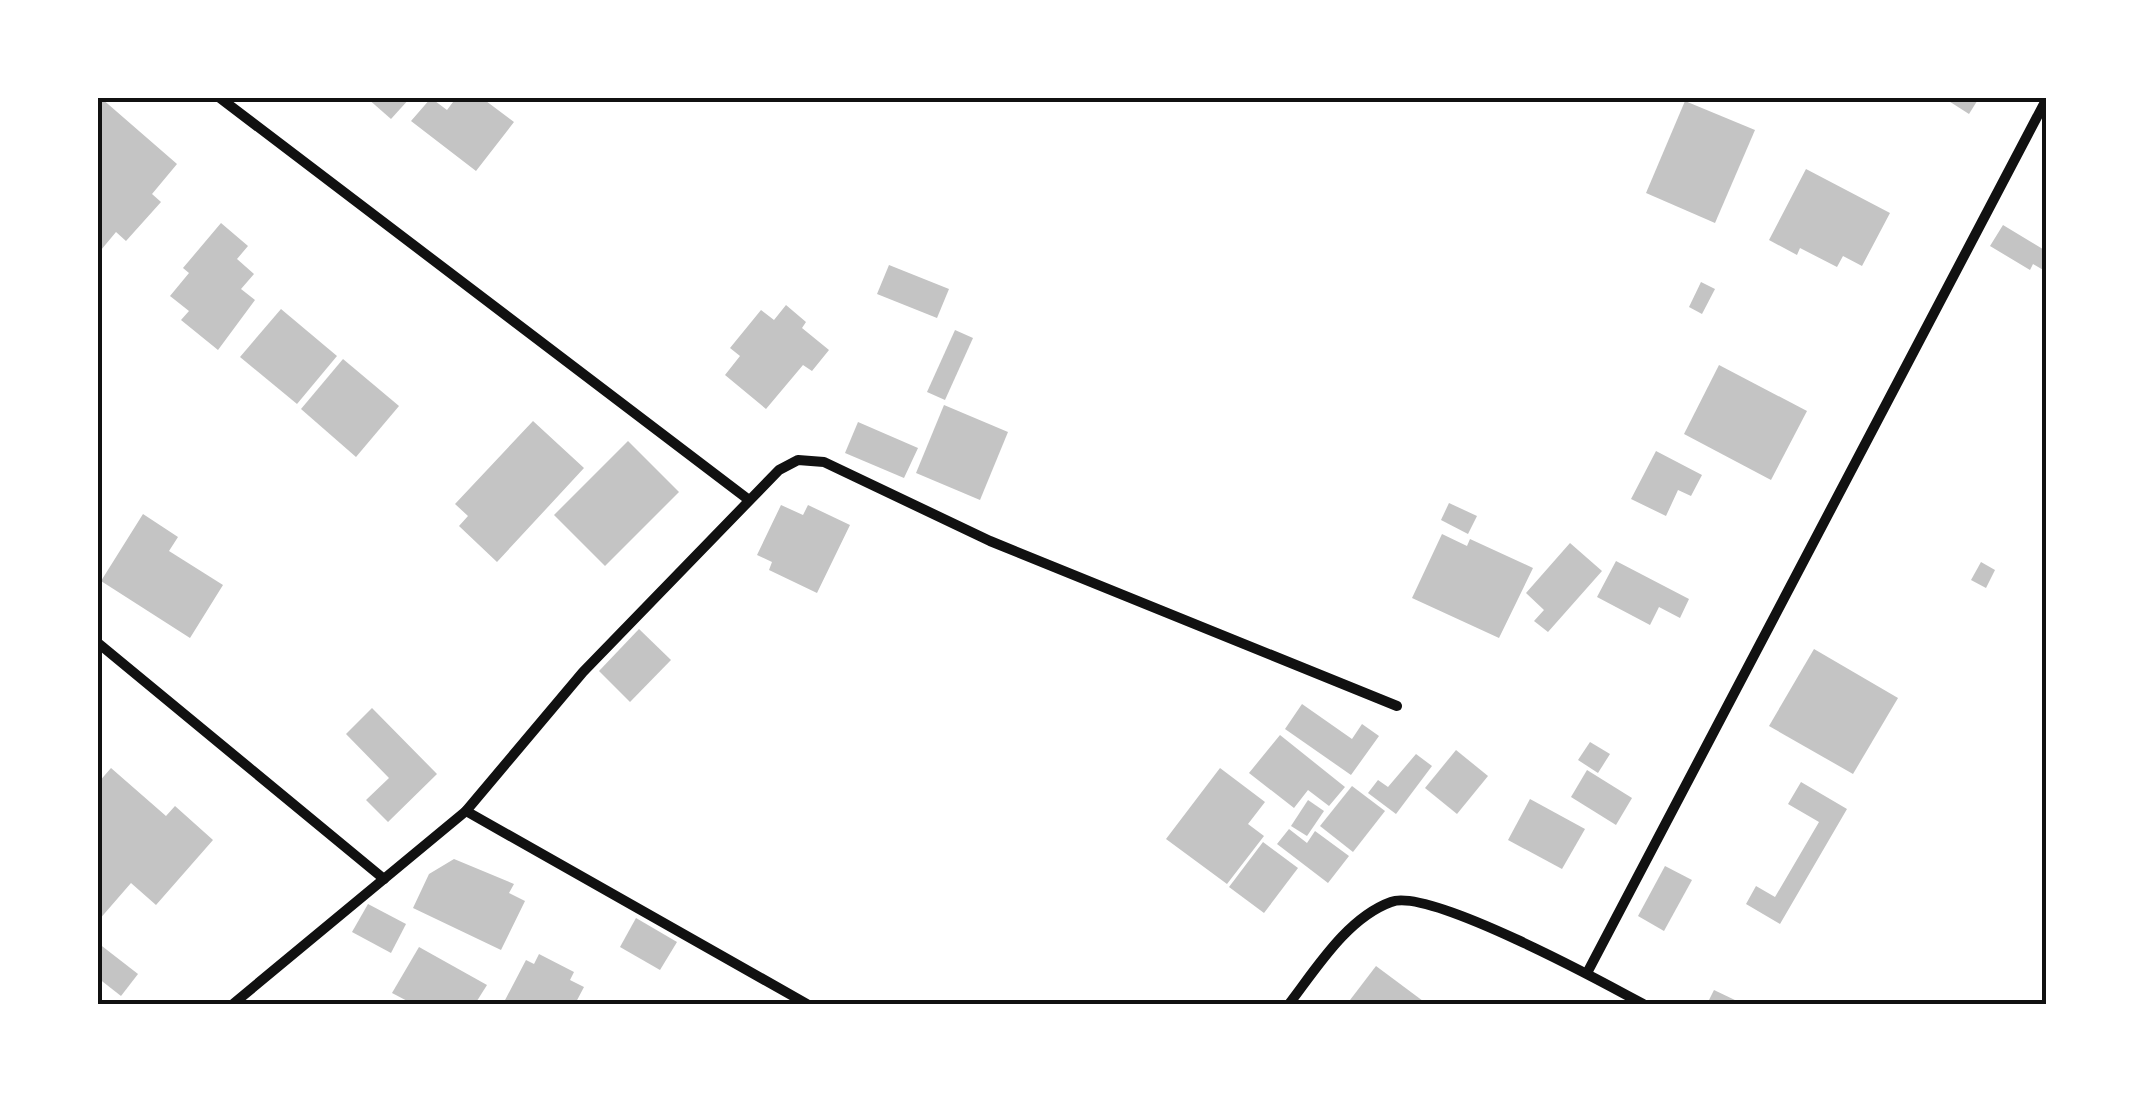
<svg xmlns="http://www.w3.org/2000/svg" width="2144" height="1102" font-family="'Open Sans',sans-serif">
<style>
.building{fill:#c4c4c4}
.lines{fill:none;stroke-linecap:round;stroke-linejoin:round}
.minor{stroke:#111;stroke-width:10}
.neatline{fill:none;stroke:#111;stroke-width:4}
</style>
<rect width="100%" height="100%" fill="#fff"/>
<g class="building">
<polygon points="101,98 177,164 152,194 161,202 126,241 116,232 101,250"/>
<polygon points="367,98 410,98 391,119"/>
<polygon points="431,98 447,110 456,98 482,98 514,122 476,171 411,121"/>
<polygon points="1944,98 1979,98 1969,114"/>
<polygon points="1685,101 1755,130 1715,223 1646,193"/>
<polygon points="1806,169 1890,213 1862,266 1843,256 1837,267 1800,248 1797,255 1769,240"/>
<polygon points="221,223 248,246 237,259 254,274 241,289 255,300 218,350 181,320 189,311 170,296 189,273 183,268"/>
<polygon points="2003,225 2046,251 2045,271 2033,264 2030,270 1990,246"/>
<polygon points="889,265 949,289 937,318 877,294"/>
<polygon points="1701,282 1715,289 1702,314 1689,307"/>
<polygon points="786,305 806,322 802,328 829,350 812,371 803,365 766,409 725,375 740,356 730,348 761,310 774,320"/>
<polygon points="281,309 337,356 297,404 240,357"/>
<polygon points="955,330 973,338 945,400 927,392"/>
<polygon points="343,359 399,406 356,457 301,409"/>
<polygon points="1719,365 1807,411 1771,480 1684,434"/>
<polygon points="944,405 1008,432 980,500 916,473"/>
<polygon points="533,421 584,468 497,562 459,526 468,516 455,504"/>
<polygon points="858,422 918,448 904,478 845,453"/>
<polygon points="628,441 679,492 605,566 554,515"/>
<polygon points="1656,451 1702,475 1691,496 1678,490 1666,516 1631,499"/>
<polygon points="1449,503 1477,516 1468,534 1441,520"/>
<polygon points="781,505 803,515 808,505 850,525 817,593 769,570 772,562 757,555"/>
<polygon points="143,514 178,537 169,551 223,585 190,638 101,581"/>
<polygon points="1442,534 1467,546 1470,539 1533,568 1499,638 1412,598"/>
<polygon points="1570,543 1602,571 1548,632 1534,621 1544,610 1526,593"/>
<polygon points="1616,561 1689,599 1680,618 1659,607 1650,625 1597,597"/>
<polygon points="1981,562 1995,570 1986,588 1971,580"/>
<polygon points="639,629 671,660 630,702 599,671"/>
<polygon points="1814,649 1898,698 1853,774 1769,726"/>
<polygon points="1302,704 1352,739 1362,724 1379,736 1351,775 1285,729"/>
<polygon points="372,708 437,774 388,822 366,800 389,778 346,734"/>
<polygon points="1280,735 1345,787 1329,806 1308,790 1294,808 1249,773"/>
<polygon points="1590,742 1610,754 1598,773 1578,760"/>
<polygon points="1456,750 1488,776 1457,814 1425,788"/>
<polygon points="1416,754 1432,766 1396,814 1368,793 1378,780 1388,787"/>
<polygon points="111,768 166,816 175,806 213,840 156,905 131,883 98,921 98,783"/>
<polygon points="1220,768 1265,802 1248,824 1264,836 1227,884 1166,839"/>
<polygon points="1587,770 1632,798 1616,825 1571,797"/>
<polygon points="1801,782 1847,809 1780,924 1746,904 1756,886 1775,897 1819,822 1788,804"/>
<polygon points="1352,786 1385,811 1353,852 1320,826"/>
<polygon points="1530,799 1585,829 1562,869 1508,840"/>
<polygon points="1308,800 1324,811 1307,836 1291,826"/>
<polygon points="1289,829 1307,843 1315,831 1349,856 1328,883 1277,844"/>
<polygon points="1263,842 1298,868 1264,913 1229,887"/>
<polygon points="454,859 514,884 509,893 525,901 501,950 413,908 429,874"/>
<polygon points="1665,866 1692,880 1664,931 1638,916"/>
<polygon points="368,904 406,924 391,953 352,932"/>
<polygon points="636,918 677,942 660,970 620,947"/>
<polygon points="98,943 138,974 121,996 98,978"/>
<polygon points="419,947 487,985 475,1004 413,1004 392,993"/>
<polygon points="539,954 574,972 570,980 584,987 575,1004 503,1004 526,960 534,964"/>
<polygon points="1376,966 1427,1004 1347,1004"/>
<polygon points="1714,990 1737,1001 1735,1004 1707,1004"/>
</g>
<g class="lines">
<g class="minor">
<polyline points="220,98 749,500"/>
<polyline points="98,643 384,879"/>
<polyline points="466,811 807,1004"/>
<polyline points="1587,973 2046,100"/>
<polyline points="233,1004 466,811 583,672 779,470 798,460 824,462 990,541 1397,706"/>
<path d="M1289,1004C1316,969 1347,918 1391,902C1428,887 1603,982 1643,1004"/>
</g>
</g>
<rect width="2144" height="1102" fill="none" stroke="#ffffff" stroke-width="200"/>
<rect x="100" y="100" width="1944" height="902" class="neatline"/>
</svg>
